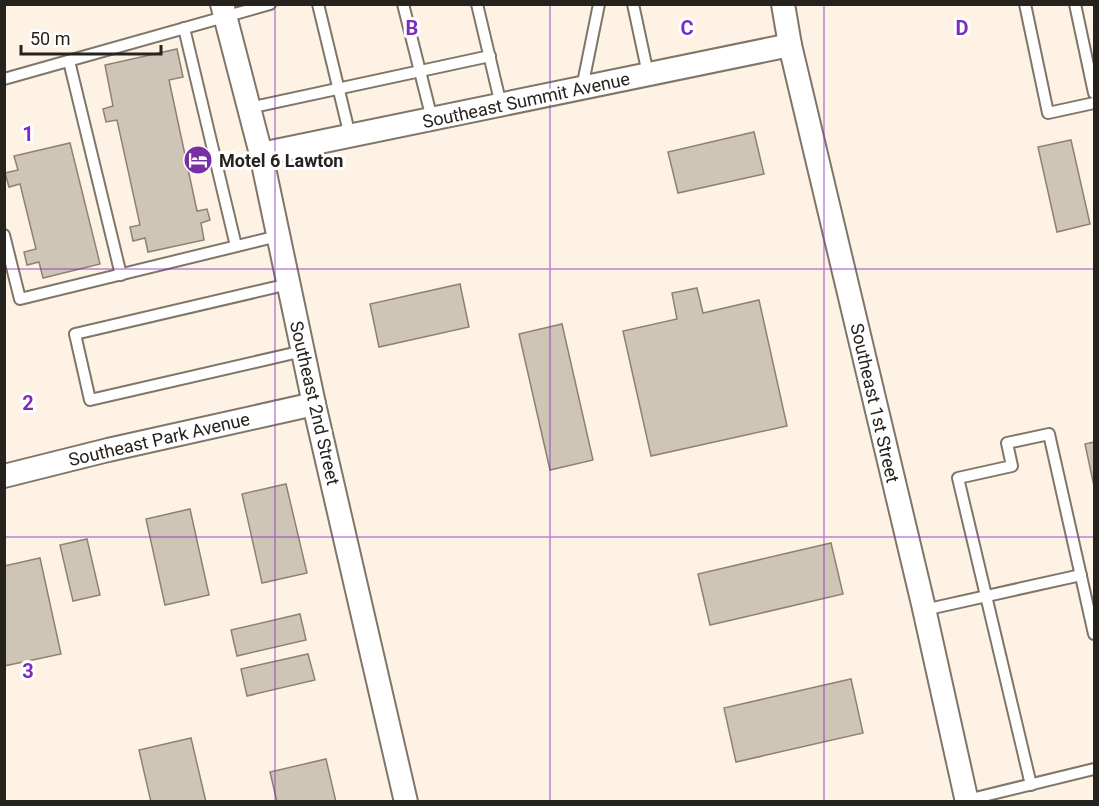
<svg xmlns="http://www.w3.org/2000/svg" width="1099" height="806" font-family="Roboto,sans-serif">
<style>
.building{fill:#cfc5b7;stroke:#8c8275;stroke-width:1.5}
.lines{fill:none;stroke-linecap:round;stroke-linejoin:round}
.service-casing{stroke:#7f7569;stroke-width:14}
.minor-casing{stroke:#7f7569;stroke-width:26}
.service{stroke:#fff;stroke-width:10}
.minor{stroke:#fff;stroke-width:22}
.grid{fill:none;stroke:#7b2cbf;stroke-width:1.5;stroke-opacity:0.55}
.labels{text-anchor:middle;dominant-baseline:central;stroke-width:6;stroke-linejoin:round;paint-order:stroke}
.street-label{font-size:18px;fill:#26221d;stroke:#fff}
.poi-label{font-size:18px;font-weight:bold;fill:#26221d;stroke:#fff;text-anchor:start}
.grid-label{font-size:20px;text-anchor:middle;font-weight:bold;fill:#7b2cbf;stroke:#fff;stroke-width:6;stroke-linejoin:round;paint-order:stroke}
</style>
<rect width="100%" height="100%" fill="#fdf2e4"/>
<g class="building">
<polygon points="177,49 183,77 169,80 197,211 207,209 210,220 201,223 204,240 148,252 145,238 133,241 130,227 140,225 117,120 106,122 103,109 113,106 105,65"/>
<polygon points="754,132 764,174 678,193 668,152"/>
<polygon points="1071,140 1090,224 1057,232 1038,147"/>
<polygon points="70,143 100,264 43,278 39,262 27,265 24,252 36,249 20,184 9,187 5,173 18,170 14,156"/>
<polygon points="460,284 469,327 379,347 370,304"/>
<polygon points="697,288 703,313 759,300 787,426 651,456 623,331 677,319 672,293"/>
<polygon points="562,324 593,460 550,470 519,334"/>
<polygon points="1094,442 1094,486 1085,444"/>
<polygon points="286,484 307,573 262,583 242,494"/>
<polygon points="190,509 209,595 165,605 146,519"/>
<polygon points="87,539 100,595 73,601 60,545"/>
<polygon points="831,543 843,594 710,625 698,574"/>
<polygon points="40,558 61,654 4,666 4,566"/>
<polygon points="300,614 306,640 237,656 231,630"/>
<polygon points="308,654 315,680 247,696 241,669"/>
<polygon points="851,679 863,733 736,762 724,708"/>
<polygon points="191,738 206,802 151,802 139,750"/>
<polygon points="326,759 336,802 277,802 270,772"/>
</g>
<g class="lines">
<g class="service-casing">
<g id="service">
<polyline points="318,4 350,136"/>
<polyline points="403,4 432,119"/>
<polyline points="477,4 501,105"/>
<polyline points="633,4 648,74"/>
<polyline points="1025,4 1048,113 1094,103"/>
<polyline points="1075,4 1094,93"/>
<polyline points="184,28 236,246"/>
<polyline points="69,61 121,275"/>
<polyline points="4,79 270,4"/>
<polyline points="582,88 599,4"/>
<polyline points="249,108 490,56"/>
<polyline points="4,235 20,299 278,236"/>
<polyline points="289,284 75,334 90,400 303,351"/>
<polyline points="924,610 1081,575"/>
<polyline points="1031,785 958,478 1012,466 1007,443 1049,434 1094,634"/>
<polyline points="967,800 1094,769"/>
</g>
</g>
<g class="minor-casing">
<g id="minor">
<polyline points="222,4 261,154 314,404 406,802"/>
<polyline points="783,4 790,45 923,604 967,802"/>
<polyline points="261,154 790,45"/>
<polyline points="4,476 108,450 314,404"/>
</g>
</g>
<use href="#service" class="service"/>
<use href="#minor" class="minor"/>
</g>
<path class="grid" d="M275,4V802M550,4V802M824,4V802M4,269H1094M4,537H1094"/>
<defs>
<g id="hotel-disc" transform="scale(1.5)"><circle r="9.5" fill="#792fa1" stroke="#fff"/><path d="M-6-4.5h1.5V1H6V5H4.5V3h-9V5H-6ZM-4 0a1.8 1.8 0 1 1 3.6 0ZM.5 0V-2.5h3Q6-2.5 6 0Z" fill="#fff"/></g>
</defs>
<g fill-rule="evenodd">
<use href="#hotel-disc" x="198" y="160"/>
</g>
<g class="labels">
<g class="street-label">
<text transform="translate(526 100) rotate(-12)">Southeast Summit Avenue</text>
<text transform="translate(315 403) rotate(77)">Southeast 2nd Street</text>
<text transform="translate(875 403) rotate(77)">Southeast 1st Street</text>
<text transform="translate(159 439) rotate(-13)">Southeast Park Avenue</text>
</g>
<g class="poi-label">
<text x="219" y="160">Motel 6 Lawton</text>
</g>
</g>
<g class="grid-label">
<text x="412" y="35">B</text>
<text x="687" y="35">C</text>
<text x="962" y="35">D</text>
<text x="28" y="141">1</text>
<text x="28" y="410">2</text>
<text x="28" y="678">3</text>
</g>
<rect width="1099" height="806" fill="none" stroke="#26221d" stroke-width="12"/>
<path d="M21 45v9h140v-9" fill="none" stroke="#26221d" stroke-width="3"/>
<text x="30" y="45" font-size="18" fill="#26221d" stroke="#ffffff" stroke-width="4.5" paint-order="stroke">50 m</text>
</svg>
